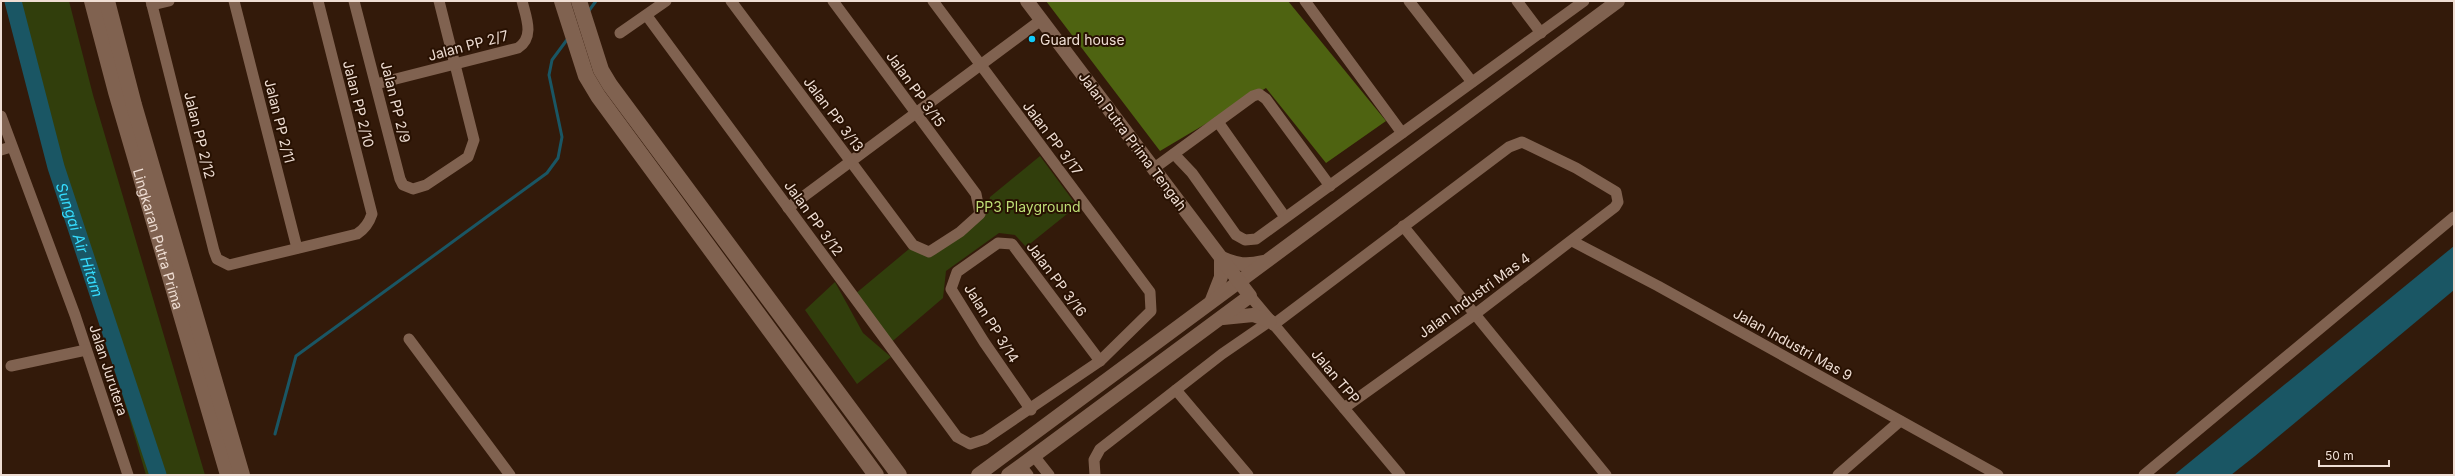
<svg xmlns="http://www.w3.org/2000/svg" width="2455" height="476" font-family="Inter,sans-serif">
<style>
.green{fill:#313e0c}
.forest{fill:#4e6311}
.water{fill:#1a5664}
.lines{fill:none;stroke-linecap:round;stroke-linejoin:round}
.stream{stroke:#1a5664;stroke-width:3}
.river{stroke:#1a5664;stroke-width:17}
.minor{stroke:#806250;stroke-width:11}
.tertiary{stroke:#806250;stroke-width:14}
.secondary{stroke:#806250;stroke-width:16}
.poi-dot{fill:#11cafa;stroke:#281102;stroke-width:1.5}
.labels{text-anchor:middle;dominant-baseline:central;stroke-width:4;stroke-linejoin:round;paint-order:stroke}
.poi-label{font-size:14px;fill:#efded4;stroke:#281102;text-anchor:start}
.street-label{font-size:14px;fill:#efded4;stroke:#281102}
.park-label{font-size:14px;fill:#bede76;stroke:#281102}
.water-label{font-size:15px;font-style:italic;fill:#35dbfd;stroke:#281102}
</style>
<rect width="100%" height="100%" fill="#331a0a"/>
<g class="green">
<polygon points="10,1 69,1 93,95 205,475 146,475 39,110"/>
<polygon points="1040,156 1077,206 1026,247 1015,235 999,233 946,271 943,298 888,345 855,294 909,249 929,255 986,212 990,197"/>
<polygon points="835,282 863,333 891,357 857,384 805,310"/>
</g>
<polygon class="forest" points="1046,1 1288,1 1386,121 1326,163 1266,88 1160,151"/>
<polygon class="water" points="2454,246 2454,290 2255,456 2231,475 2174,475"/>
<g class="lines">
<g class="stream">
<polyline points="588,12 596,1"/>
<polyline points="275,434 296,356 547,173 558,158 562,137 549,75 552,60 569,37"/>
</g>
<path class="river" id="s1" d="M13,1L56,167L158,475"/>
<g class="minor">
<path d="M151,1L214,251L217,259L229,265L357,234C365,229 369,223 372,214L318,1"/>
<polyline points="234,1 297,248"/>
<polyline points="354,1 400,179 403,185 413,189 426,185 468,157 474,140 439,1"/>
<polyline points="731,1 913,245 929,252 960,232 980,214 976,194 833,1"/>
<polyline points="1305,1 1402,133"/>
<polyline points="1409,1 1472,82"/>
<polyline points="1517,1 1541,33"/>
<polyline points="152,5 169,1"/>
<polyline points="647,16 957,437 970,444 985,439 1100,361 1151,311 1150,292 933,1"/>
<polyline points="620,33 666,1"/>
<path d="M376,84L518,48C535,37 526,17 522,1"/>
<polyline points="1,116 75,315 128,475"/>
<polyline points="1218,122 1285,217"/>
<polyline points="1,150 11,147"/>
<polyline points="1174,154 1192,173 1236,235 1245,240 1256,239 1584,1"/>
<polyline points="1153,169 1253,96 1259,94 1266,99 1330,186"/>
<polyline points="788,208 1041,20"/>
<polyline points="1403,226 1606,475"/>
<polyline points="1572,241 1658,286 1998,475"/>
<polyline points="1250,296 1400,475"/>
<polyline points="1273,325 1509,147 1522,142 1576,168 1616,192 1618,202 1615,207 1474,315 1344,408"/>
<polyline points="409,339 510,475"/>
<polyline points="11,366 86,350"/>
<polyline points="1176,390 1248,475"/>
<polyline points="1031,410 984,342 951,289 957,272 998,243 1012,244 1100,361"/>
<polyline points="1034,456 1049,475"/>
<polyline points="1021,466 1028,475"/>
<polyline points="1095,475 1094,460 1100,449 1222,354 1270,321"/>
<polyline points="1838,475 1900,421"/>
<polyline points="2144,475 2454,217"/>
</g>
<g class="tertiary">
<path d="M1222,258C1237,265 1247,266 1263,262"/>
<polyline points="1212,300 1221,277 1221,258"/>
<polyline points="1223,318 1253,315 1270,321"/>
<polyline points="978,475 1618,1"/>
<polyline points="1008,475 1250,296 1027,1"/>
</g>
<g class="secondary">
<path id="s2" d="M92,1L116,92L228,475"/>
<polyline points="107,1 134,105 242,475"/>
<polyline points="562,1 586,76 598,96 876,475"/>
<polyline points="579,1 601,70 610,85 899,475"/>
</g>
</g>
<circle class="poi-dot" cx="1032" cy="39" r="4"/>
<g class="labels">
<g class="poi-label">
<text x="1040" y="39">Guard house</text>
</g>
<g class="street-label">
<text transform="translate(468 45) rotate(-15)">Jalan PP 2/7</text>
<text transform="translate(916 89) rotate(54)">Jalan PP 3/15</text>
<text transform="translate(396 102) rotate(76)">Jalan PP 2/9</text>
<text transform="translate(359 104) rotate(76)">Jalan PP 2/10</text>
<text transform="translate(834 114) rotate(53)">Jalan PP 3/13</text>
<text transform="translate(280 121) rotate(76)">Jalan PP 2/11</text>
<text transform="translate(200 135) rotate(76)">Jalan PP 2/12</text>
<text transform="translate(1053 138) rotate(53)">Jalan PP 3/17</text>
<text transform="translate(1133 141) rotate(53)">Jalan Putra Prima Tengah</text>
<text transform="translate(814 218) rotate(54)">Jalan PP 3/12</text>
<text stroke="none"><textPath href="#s2" startOffset="247">Lingkaran Putra Prima</textPath></text>
<text transform="translate(1057 279) rotate(53)">Jalan PP 3/16</text>
<text transform="translate(1474 295) rotate(-36)">Jalan Industri Mas 4</text>
<text transform="translate(992 323) rotate(58)">Jalan PP 3/14</text>
<text transform="translate(1793 344) rotate(29)">Jalan Industri Mas 9</text>
<text transform="translate(109 370) rotate(72)">Jalan Jurutera</text>
<text transform="translate(1336 376) rotate(50)">Jalan TPP</text>
</g>
<g class="park-label">
<text x="1028" y="206">PP3 Playground</text>
</g>
<g class="water-label">
<text stroke="none"><textPath href="#s1" startOffset="248">Sungai Air Hitam</textPath></text>
</g>
</g>
<rect width="2455" height="476" fill="none" stroke="#efded4" stroke-width="4"/>
<path d="M2319 460v6h70v-6" fill="none" stroke="#efded4" stroke-width="2"/>
<text x="2325" y="460" font-size="12" fill="#efded4" stroke="#281102" stroke-width="3" paint-order="stroke">50 m</text>
</svg>
